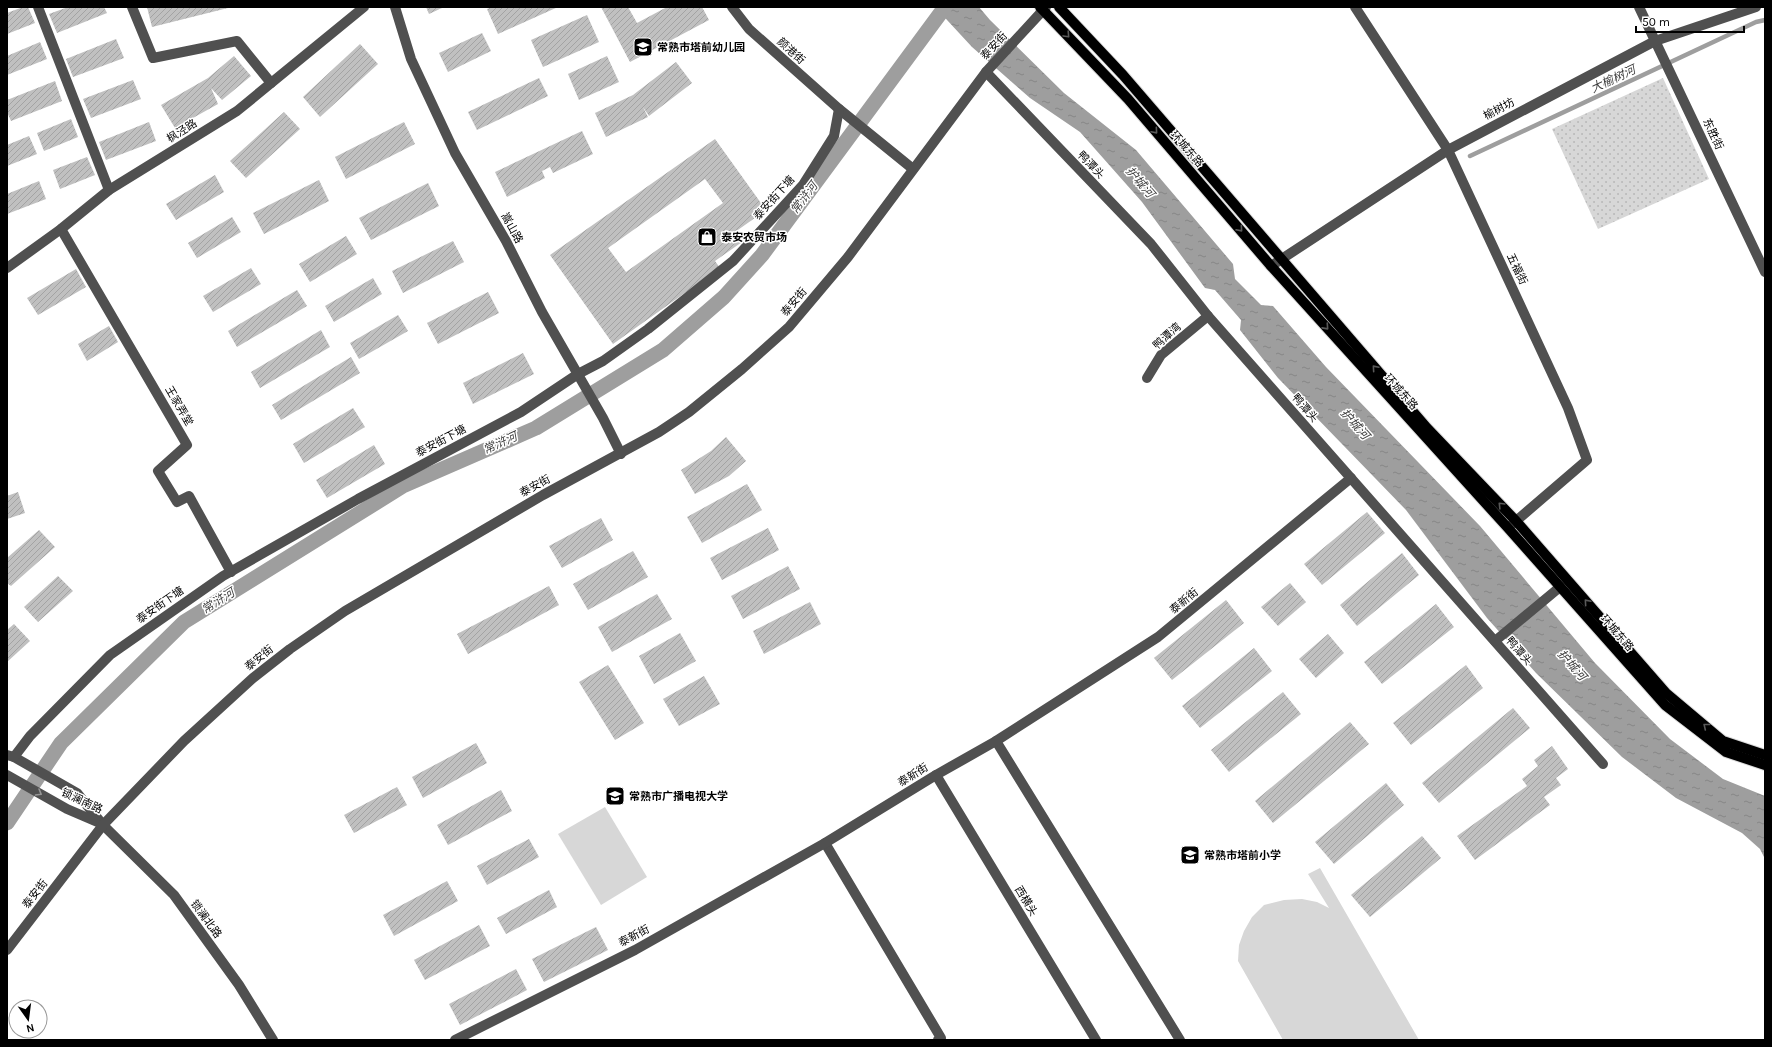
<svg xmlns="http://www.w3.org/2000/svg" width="1772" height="1047" font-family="Karla,'Noto Sans SC',sans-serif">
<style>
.grass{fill:url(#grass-dots)}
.park{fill:#d7d7d7}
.water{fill:url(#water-ripples)}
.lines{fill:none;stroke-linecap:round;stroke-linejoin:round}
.stream{stroke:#9e9e9e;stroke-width:4.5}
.canal{stroke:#9e9e9e;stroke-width:15}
.building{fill:url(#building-hatch);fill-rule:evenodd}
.major-casing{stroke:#dbdbdb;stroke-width:12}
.minor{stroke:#505050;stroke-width:10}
.major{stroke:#000;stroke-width:10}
.oneway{stroke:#595959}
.oneway2{stroke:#969696}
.labels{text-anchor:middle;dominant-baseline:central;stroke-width:3;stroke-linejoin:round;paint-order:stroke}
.street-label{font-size:11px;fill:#000;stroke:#fff}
.poi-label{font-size:11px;font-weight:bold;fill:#000;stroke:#fff;text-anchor:start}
.water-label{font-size:12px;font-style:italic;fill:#3f3f3f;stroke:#fff}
</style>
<defs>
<pattern id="grass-dots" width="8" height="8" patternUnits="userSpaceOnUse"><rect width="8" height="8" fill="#d7d7d7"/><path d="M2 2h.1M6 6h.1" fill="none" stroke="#b7b7b7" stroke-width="1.8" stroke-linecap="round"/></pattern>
<pattern id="water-ripples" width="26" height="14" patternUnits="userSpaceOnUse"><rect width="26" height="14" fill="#9e9e9e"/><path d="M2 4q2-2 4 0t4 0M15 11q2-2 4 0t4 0" fill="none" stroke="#868686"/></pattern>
<pattern id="building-hatch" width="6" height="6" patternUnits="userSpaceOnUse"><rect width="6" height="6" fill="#c0c0c0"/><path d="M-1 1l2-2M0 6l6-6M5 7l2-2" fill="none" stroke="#a3a3a3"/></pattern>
</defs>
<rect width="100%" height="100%" fill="#fff"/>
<polygon class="grass" points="1663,78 1709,179 1598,229 1552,129"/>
<g class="park">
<polygon points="605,807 647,877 601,905 558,834"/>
<polygon points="1320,868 1419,1040 1283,1040 1238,961 1239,945 1244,931 1252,917 1264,905 1284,900 1302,899 1317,902 1329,908 1308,874"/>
</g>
<polygon class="water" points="935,7 979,7 990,20 1064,93 1136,150 1233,264 1235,279 1261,305 1273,306 1326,367 1480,526 1595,663 1670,739 1723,779 1765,796 1765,859 1760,849 1742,833 1676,798 1622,757 1536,673 1487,618 1406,510 1278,378 1240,330 1241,320 1215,290 1205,288 1142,202 1080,132 1030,98 972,47"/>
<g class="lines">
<polyline class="stream" points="1470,156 1756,22 1765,20"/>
<polyline class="canal" points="7,823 61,743 184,622 403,486 536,428 663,350 724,297 762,255 945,7"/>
</g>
<g class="building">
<polygon points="23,7 28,7 35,23 7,34 7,13"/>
<polygon points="68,7 104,7 107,13 57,33 49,14"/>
<polygon points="147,7 228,7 228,8 152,27"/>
<polygon points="426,7 444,7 429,14"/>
<polygon points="492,7 558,7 498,34 487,9"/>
<polygon points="601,7 628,7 637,23 667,7 702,7 709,20 630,62"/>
<polygon points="587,15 599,42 543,67 531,40"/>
<polygon points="482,33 491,51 448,72 439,53"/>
<polygon points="116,39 124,58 73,77 66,59"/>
<polygon points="40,42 47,59 7,75 7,56"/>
<polygon points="360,44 378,64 320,117 303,97"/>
<polygon points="234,56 251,76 222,100 211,88 218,104 175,128 161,105 208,78"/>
<polygon points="607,56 619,82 579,100 568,74"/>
<polygon points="676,62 692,83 649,116 643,107 648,117 606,137 595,113 633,95"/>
<polygon points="539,78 548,96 477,130 468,112"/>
<polygon points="133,80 141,99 91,118 83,99"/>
<polygon points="55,81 62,101 11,121 7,112 7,100"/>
<polygon points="284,112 300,129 246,178 230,161"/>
<polygon points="71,119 78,137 44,151 37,133"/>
<polygon points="149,122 156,141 106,160 99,142"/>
<polygon points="404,122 415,144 346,179 335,157"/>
<polygon points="582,131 593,154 553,173 550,167 542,171 545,178 507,197 495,172"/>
<polygon points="29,136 37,154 7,166 7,145"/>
<path d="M715,139L766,210L735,232L742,242L715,261L720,268L613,344L550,255ZM705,179L723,203L626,272L608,248Z"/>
<polygon points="87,157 95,175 60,189 53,170"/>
<polygon points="215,175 224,192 176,220 166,204"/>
<polygon points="319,180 329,201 264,234 253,213"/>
<polygon points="39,181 46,199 7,214 7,194"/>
<polygon points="428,183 439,206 371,240 359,218"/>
<polygon points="232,217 241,232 197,258 188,243"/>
<polygon points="346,236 357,254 310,282 299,264"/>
<polygon points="453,241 464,262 403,293 392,271"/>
<polygon points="251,268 261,284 213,312 203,296"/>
<polygon points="76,269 86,287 38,315 27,298"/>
<polygon points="373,278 382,294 334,322 325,306"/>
<polygon points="297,290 307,306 237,347 228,331"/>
<polygon points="488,292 499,313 438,344 427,323"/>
<polygon points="398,315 408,331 359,359 350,343"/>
<polygon points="109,326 118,342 87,361 78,344"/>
<polygon points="321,330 330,347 260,388 251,372"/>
<polygon points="523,353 534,374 473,404 463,383"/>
<polygon points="351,357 360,373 281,420 272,405"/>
<polygon points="353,408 365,427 304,463 293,444"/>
<polygon points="726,437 746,461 729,476 695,494 681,470 711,451"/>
<polygon points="374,445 385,464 327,498 316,480"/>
<polygon points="747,484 762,510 702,543 687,517"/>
<polygon points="18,492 25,513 7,519 7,496"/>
<polygon points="1367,512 1385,533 1322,585 1304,564"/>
<polygon points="601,518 613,540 562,568 549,546"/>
<polygon points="768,528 779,550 722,580 710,558"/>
<polygon points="39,530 55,547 11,586 7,583 7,558"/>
<polygon points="633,551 648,577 588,610 573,584"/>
<polygon points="1402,553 1419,575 1357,626 1340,605"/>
<polygon points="788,566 800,589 743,619 731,596"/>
<polygon points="58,576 73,591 38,622 24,607"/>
<polygon points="1290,583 1306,602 1278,626 1261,607"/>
<polygon points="549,586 559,605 468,654 457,634"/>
<polygon points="657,594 672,619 612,652 598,627"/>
<polygon points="1226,600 1244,623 1172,680 1154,658"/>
<polygon points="810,602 821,624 764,654 753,631"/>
<polygon points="1436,604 1454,627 1382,684 1364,662"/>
<polygon points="14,624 30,641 7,662 7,630"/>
<polygon points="680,633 696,661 654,684 639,656"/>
<polygon points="1328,634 1344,653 1316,678 1299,659"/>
<polygon points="1254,648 1272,671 1200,728 1182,706"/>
<polygon points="608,665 644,723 615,740 579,682"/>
<polygon points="1466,665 1483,688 1411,745 1393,723"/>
<polygon points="704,676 720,704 679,726 663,699"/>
<polygon points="1283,692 1301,714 1229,772 1211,750"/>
<polygon points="1513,708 1530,728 1439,803 1422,783"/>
<polygon points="1350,722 1369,744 1273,823 1255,801"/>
<polygon points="476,743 487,763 423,798 412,777"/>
<polygon points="1552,746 1568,769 1556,778 1561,785 1544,797 1550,805 1475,860 1457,836 1527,786 1522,779 1538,766 1534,760"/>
<polygon points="1386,783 1404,805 1334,864 1315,842"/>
<polygon points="397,787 407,805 354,833 344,815"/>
<polygon points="501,790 512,811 448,845 437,825"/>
<polygon points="1422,836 1441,858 1370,917 1351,895"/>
<polygon points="529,839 539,857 487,885 477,866"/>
<polygon points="447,881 458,901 394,936 383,915"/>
<polygon points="549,890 557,907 506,934 497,918"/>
<polygon points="479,925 490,946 425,980 414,960"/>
<polygon points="596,927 608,950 544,982 532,959"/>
<polygon points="516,969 527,990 460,1025 449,1004"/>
</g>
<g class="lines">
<g class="major-casing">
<g id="major">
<polyline points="1040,7 1128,99 1271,266 1508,528 1665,705 1726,752 1765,765"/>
<polyline points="1059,7 1123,75 1427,428 1516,521 1666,693 1723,741 1765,755"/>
</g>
</g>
<g class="minor">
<polyline points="38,7 109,190"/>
<polyline points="132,7 153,58 237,41 271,83"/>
<polyline points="395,7 411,59 455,153 506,241 542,312 603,418 621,454"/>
<polyline points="732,7 749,29 839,109 913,169"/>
<polyline points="1355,7 1448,150 1568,408 1587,460 1509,527"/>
<polyline points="1639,7 1765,272"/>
<polyline points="986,72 1151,244 1208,316 1603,764"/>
<polyline points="61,229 187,445 158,471 177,502 189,496 231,572"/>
<polyline points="1271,266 1448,150 1655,41 1756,7"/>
<polyline points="7,268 61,229 109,190 237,111 364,7"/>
<polyline points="1147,378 1161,355 1208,316"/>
<polyline points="1495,641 1560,587"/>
<polyline points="996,741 1180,1040"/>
<polyline points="7,755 14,757 77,793 103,825 174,895 239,985 273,1040"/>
<polyline points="14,757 30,736 110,655 223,576 358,499 521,412 578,374 603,361 648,329 733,261 803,185 834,136 839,109"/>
<polyline points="7,775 67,809 102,824"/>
<polyline points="936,775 1096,1040"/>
<polyline points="825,843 941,1038 938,1040"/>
<polyline points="7,950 103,825 184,741 253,678 290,649 345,611 543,495 659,432 689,412 742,369 789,327 848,257 986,72 1046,7"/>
<polyline points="455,1040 635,950 825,843 936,775 996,741 1158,637 1351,478"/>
</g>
<use href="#major" class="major"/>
</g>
<defs><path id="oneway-chevron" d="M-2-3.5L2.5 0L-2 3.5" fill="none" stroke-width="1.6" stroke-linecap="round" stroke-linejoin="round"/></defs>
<g class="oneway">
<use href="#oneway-chevron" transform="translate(1067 35) rotate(47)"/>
<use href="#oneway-chevron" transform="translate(1155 131) rotate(49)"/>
<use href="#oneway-chevron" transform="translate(1240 229) rotate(49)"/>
<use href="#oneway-chevron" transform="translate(1326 327) rotate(48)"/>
<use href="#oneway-chevron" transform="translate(1375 368) rotate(-131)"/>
<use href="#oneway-chevron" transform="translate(1501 505) rotate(-134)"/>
<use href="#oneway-chevron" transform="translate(1587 602) rotate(-131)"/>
<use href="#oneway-chevron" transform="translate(1706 726) rotate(-141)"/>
</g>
<use class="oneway2" href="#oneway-chevron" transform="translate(39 793) rotate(30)"/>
<defs>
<g id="school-square" transform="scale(1)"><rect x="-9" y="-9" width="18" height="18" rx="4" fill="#000" stroke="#fff"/><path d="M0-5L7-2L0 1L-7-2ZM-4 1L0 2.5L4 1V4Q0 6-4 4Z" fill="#fff"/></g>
<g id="shop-square" transform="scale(1)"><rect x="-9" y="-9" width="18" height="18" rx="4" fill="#000" stroke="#fff"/><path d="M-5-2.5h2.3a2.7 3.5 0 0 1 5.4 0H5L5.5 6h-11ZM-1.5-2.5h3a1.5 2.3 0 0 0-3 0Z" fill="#fff"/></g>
<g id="university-square" transform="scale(1)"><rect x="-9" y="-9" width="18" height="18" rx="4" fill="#000" stroke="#fff"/><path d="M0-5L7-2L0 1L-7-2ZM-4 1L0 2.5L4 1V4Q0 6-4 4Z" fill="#fff"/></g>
</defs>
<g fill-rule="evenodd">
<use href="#school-square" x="643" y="47"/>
<use href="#shop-square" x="707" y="237"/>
<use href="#university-square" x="615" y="796"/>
<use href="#school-square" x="1190" y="855"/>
</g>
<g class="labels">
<g class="street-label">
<text transform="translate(994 46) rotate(-47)">泰安街</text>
<text transform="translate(791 51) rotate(42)">颜港街</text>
<text transform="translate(1499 109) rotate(-28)">榆树坊</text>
<text transform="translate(182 131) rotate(-32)">枫泾路</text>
<text transform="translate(1713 134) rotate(65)">东胜街</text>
<text transform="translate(1187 149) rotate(49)">环城东路</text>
<text transform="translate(1091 165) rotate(46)">鸭潭头</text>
<text transform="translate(774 198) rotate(-48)">泰安街下塘</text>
<text transform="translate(512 228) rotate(61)">嵩山路</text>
<text transform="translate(1517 269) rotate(65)">五福街</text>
<text transform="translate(794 302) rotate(-50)">泰安街</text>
<text transform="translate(1167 336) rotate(-42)">鸭潭湾</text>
<text transform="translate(1401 392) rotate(48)">环城东路</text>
<text transform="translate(179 406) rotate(60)">王家弄堂</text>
<text transform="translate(1305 408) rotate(49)">鸭潭头</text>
<text transform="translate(441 441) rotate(-28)">泰安街下塘</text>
<text transform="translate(535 486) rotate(-29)">泰安街</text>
<text transform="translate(1184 601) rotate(-40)">泰新街</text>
<text transform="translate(160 605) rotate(-35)">泰安街下塘</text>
<text transform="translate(1617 633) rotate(49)">环城东路</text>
<text transform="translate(1519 651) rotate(49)">鸭潭头</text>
<text transform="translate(259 658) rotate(-39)">泰安街</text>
<text transform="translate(913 775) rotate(-32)">泰新街</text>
<text transform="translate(82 801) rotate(25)">锁澜南路</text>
<text transform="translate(35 894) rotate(-52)">泰安街</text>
<text transform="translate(1026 901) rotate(59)">西横头</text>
<text transform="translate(206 919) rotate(54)">锁澜北路</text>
<text transform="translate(634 936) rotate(-28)">泰新街</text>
</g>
<g class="poi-label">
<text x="657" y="47">常熟市塔前幼儿园</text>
<text x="721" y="237">泰安农贸市场</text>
<text x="629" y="796">常熟市广播电视大学</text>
<text x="1204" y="855">常熟市塔前小学</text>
</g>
<g class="water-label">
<text transform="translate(1613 79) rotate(-25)">大榆树河</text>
<text transform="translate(1140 182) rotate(49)">护城河</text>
<text transform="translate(804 198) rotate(-53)">常浒河</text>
<text transform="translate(1355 424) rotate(48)">护城河</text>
<text transform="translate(500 443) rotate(-24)">常浒河</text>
<text transform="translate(218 601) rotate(-32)">常浒河</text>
<text transform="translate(1572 665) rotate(48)">护城河</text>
</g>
</g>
<rect width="1772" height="1047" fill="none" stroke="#000000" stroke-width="16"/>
<g transform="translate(28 1019) rotate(166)"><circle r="19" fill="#ffffff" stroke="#999999"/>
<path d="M0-3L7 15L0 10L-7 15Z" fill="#000000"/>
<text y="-6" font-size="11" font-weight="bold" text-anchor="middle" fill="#000000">N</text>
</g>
<path d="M1636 26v6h108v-6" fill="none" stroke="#000000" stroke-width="2"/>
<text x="1642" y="26" font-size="12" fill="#000000" stroke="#ffffff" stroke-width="3" paint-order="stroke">50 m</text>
</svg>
